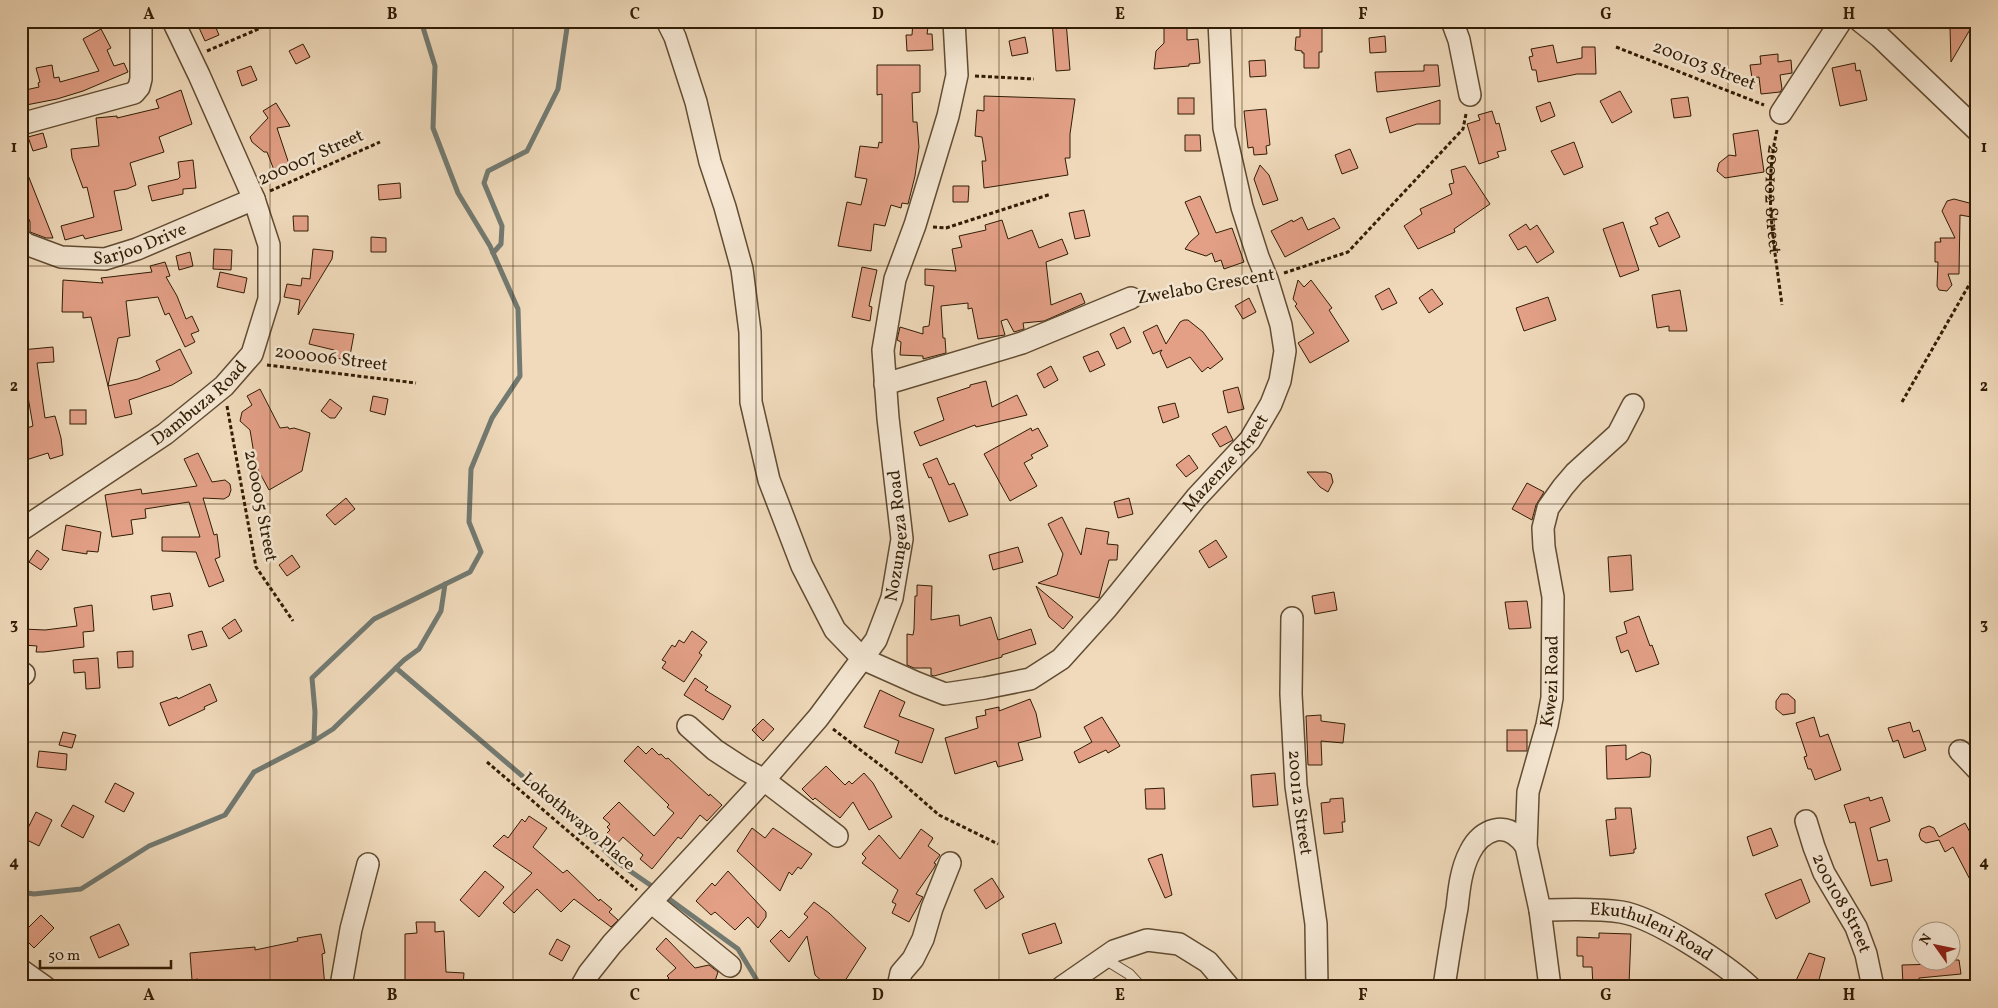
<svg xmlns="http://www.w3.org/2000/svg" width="1998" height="1008" font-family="Vollkorn,serif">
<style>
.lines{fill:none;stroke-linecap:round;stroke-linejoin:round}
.stream{stroke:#727a72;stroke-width:5}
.building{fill:#e3a087;stroke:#311d05}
.service-casing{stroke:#614c32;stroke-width:12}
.minor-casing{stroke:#614c32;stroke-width:24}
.path{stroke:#311d05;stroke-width:3;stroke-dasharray:4 2.5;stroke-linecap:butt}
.service{stroke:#f5e7d3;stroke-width:10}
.minor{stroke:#f5e7d3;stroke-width:21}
.grid{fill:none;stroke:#311d05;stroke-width:1;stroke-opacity:0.55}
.labels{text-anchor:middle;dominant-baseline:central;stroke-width:5;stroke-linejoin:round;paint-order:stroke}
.street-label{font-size:18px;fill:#311d05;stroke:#f5e7d3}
.neatline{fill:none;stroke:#311d05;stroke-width:2}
.grid-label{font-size:16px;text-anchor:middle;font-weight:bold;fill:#311d05}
</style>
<rect width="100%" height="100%" fill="#f0dabb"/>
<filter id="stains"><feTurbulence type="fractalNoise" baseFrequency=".004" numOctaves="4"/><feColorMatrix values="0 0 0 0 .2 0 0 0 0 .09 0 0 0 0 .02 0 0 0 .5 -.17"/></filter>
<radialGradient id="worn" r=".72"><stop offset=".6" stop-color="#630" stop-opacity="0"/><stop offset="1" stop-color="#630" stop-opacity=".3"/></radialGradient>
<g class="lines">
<g class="stream">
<polyline points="493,253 501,244 502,226 484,183 488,171 527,151 558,89 568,21"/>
<polyline points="396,668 562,810 617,862 656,889"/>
<polyline points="314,741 333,729 404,660 419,649 441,611 445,584"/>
<polyline points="21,892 34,894 81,889 149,846 225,815 254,772 314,741 315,712 312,678 374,619 470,572 481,552 469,522 471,469 492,418 520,376 518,309 490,246 458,193 433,128 435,66 421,21"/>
<polyline points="665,896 738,949 761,987"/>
</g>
</g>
<g class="building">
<polygon points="196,21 213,21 219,35 205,41"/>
<polygon points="913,21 929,21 927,34 932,34 933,50 907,51 906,35 912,35"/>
<polygon points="1052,21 1066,21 1070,70 1056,71"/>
<polygon points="1164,21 1187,21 1187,40 1198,39 1200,63 1189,64 1189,66 1154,69 1156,51 1164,43"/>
<polygon points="1955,21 1975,21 1951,62 1950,28"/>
<polygon points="1300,28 1322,28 1322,52 1319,52 1319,68 1304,68 1304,53 1302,53 1302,51 1295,50 1296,37 1300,37"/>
<polygon points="101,29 111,48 107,50 114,66 124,63 128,72 83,91 57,99 21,106 21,91 39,87 38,83 40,82 36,68 52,65 54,78 59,77 60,82 99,71 83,39"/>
<polygon points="1385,36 1386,52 1370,53 1369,38"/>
<polygon points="1025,37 1028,53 1012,56 1009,41"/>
<polygon points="303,44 310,57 296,64 289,51"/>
<polygon points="1553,45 1557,63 1582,58 1582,47 1595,47 1596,74 1577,74 1538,82 1536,70 1532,70 1529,57 1533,56 1531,49"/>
<polygon points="1778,54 1778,62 1791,60 1792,73 1780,75 1782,89 1780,92 1761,94 1759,77 1752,78 1750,65 1761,64 1760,56"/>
<polygon points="1265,60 1266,76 1250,77 1249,61"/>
<polygon points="1855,63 1856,71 1860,70 1867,100 1840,106 1832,68"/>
<polygon points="877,65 920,65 920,92 912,93 913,122 917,122 919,147 915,176 908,204 902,203 901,208 891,205 885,226 874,224 871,251 838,246 847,202 861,205 867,179 855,177 860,146 878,148 879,142 882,143 882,94 877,95"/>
<polygon points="1424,65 1438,65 1440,86 1377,92 1375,72 1424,71"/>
<polygon points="251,66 257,80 242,86 237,71"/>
<polygon points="181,90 192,124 159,137 164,152 130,163 136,185 127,189 114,191 122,230 85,239 83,235 65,240 61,226 94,217 87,187 83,188 72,158 71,149 99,146 96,118 117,116 117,118 159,108 156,100"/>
<polygon points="1620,91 1632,112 1612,123 1600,101"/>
<polygon points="984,96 1075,99 1070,134 1070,158 1065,158 1068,175 984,188 982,161 986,161 982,137 975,136 977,110 984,111"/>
<polygon points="1688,97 1691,116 1674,118 1671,99"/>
<rect x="1178" y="98" width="16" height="16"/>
<polygon points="1440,100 1440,124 1417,124 1390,133 1386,118"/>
<polygon points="1550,102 1555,116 1541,122 1536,107"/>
<polygon points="276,103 290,126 277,128 289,164 274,170 267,152 264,152 252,142 250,137 268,118 263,111"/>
<polygon points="1266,109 1270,145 1266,146 1267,154 1254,155 1253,147 1248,148 1244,111"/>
<polygon points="1492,111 1496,124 1499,123 1506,150 1497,152 1499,157 1479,164 1467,124 1480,120 1478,115"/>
<polygon points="1758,130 1764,172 1725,178 1717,171 1719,163 1729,155 1736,156 1733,134"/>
<polygon points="43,133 47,147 33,151 28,137"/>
<polygon points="1185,135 1200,135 1201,151 1185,151"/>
<polygon points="1574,142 1583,167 1564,175 1551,151"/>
<polygon points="1350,149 1358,168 1342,174 1335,155"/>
<polygon points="22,160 53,238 46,238 30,232 30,222 21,200"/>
<polygon points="193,160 196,188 183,189 183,194 152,201 148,186 178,179 180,177 178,162"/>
<polygon points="1260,165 1269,175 1278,200 1263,205 1254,179"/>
<polygon points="1465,166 1490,204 1454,229 1455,232 1418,249 1404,226 1422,214 1420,209 1452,194 1449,184 1454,183 1451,170"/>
<polygon points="400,183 401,198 379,200 378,185"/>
<polygon points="953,186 969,186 968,202 953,202"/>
<polygon points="1200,196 1216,233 1232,228 1244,262 1224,269 1221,260 1215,262 1212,253 1206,256 1185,249 1190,242 1199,234 1185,202"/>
<polygon points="1954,199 1977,205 1977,218 1960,215 1959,274 1948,274 1952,285 1947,291 1939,290 1937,286 1938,262 1935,262 1935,242 1941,242 1940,238 1955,238 1942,211 1947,201"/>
<polygon points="1084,210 1090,236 1075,239 1069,213"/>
<polygon points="1668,212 1680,237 1659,247 1650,227 1658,224 1655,218"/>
<polygon points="293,216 308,216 308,231 294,231"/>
<polygon points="1302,217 1308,230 1334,218 1340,228 1285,257 1271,231 1292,220 1293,222"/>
<polygon points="1002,220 1008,239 1032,230 1039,248 1062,239 1068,254 1046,262 1051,305 1081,293 1085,303 1044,321 1023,323 1024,329 1014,332 1007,319 1001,321 1005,335 978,339 972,308 968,309 968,303 941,306 943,338 945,338 946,353 923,359 923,356 900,355 901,342 897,340 900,327 923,334 923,327 929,326 934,286 925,285 925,269 956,271 952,249 962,247 959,236 986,230 985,225"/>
<polygon points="1623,222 1639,270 1620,277 1603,229"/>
<polygon points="1526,224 1530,230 1537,225 1554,252 1537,263 1526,246 1518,250 1509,235"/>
<polygon points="371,237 386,238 386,252 371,252"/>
<polygon points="214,249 232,250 231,270 213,269"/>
<polygon points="313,249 333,251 332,259 298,315 300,300 284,297 287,284 301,286 302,278 310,279"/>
<polygon points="190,252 193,266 179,270 176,256"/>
<polygon points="165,262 170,276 166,277 177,296 186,319 192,316 199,331 191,334 195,342 185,347 169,313 165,315 158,297 126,301 130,336 118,338 108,386 91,317 83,318 83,312 62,312 63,280 103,283 101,278 152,272 150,266"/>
<polygon points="862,267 877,270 869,306 872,307 870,321 852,317"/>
<polygon points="220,272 247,278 244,293 217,287"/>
<polygon points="1298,280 1304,287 1311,280 1332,308 1329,310 1349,341 1310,363 1298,343 1314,333 1295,306 1297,304 1293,299"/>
<polygon points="1389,288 1397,303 1382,310 1375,296"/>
<polygon points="1432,289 1443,304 1429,313 1419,298"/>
<polygon points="1680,290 1687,331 1669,331 1669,326 1657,328 1652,295"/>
<polygon points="1548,297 1556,320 1524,331 1516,308"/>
<polygon points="1249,298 1256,312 1243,319 1235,306"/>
<polygon points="1184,320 1188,320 1203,332 1223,359 1210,369 1208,367 1202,372 1190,357 1167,368 1160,353 1162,350 1153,354 1143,332 1157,325 1166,344 1180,322"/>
<polygon points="1124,327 1131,342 1117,349 1110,334"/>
<polygon points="313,329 354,334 349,361 333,357 334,350 309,344"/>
<polygon points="53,347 54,362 37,363 45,418 55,416 61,438 63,455 50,459 48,453 26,460 21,443 21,430 33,426 28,397 21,398 21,350"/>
<polygon points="180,349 192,373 172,385 129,400 132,414 115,418 108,386 138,379 160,370 156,361"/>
<polygon points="1098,351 1105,365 1090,372 1083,357"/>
<polygon points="1051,366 1058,380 1044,388 1037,374"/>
<polygon points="986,381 992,407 1017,395 1027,415 976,427 975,425 920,446 914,432 944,420 937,398 970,387 970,385"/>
<polygon points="1238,387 1244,409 1228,413 1223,391"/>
<polygon points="260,389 280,428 288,427 289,429 294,428 310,433 302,471 269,490 256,466 250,430 240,421 242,412 252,405 247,396"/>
<polygon points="373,396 388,399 385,415 370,411"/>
<polygon points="330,399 342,408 335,418 330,418 321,411"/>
<polygon points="1175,403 1179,417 1163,423 1158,407"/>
<rect x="70" y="410" width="16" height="14"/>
<polygon points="1226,426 1233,440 1220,447 1212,434"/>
<polygon points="1031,428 1032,431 1038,428 1048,446 1031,455 1033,458 1024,463 1037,486 1010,501 984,454"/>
<polygon points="198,453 212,482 225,480 230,484 231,490 229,496 224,499 203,498 214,535 217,534 220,557 215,559 224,581 209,587 196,552 162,551 162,537 200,537 189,502 145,509 146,518 131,520 133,534 112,537 105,495 141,489 142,494 197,486 184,459"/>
<polygon points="1189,455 1198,468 1186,477 1176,465"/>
<polygon points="937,458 949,485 954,483 968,515 949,522 931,477 929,478 923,464"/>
<polygon points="1307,472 1326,472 1331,474 1333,482 1328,492 1320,487"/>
<polygon points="1527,483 1544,492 1536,505 1532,520 1512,509"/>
<polygon points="346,498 355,509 335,525 326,515"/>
<polygon points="1129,498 1133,514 1118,518 1114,502"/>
<polygon points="1062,517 1081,555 1086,528 1109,532 1107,544 1118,545 1117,560 1109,560 1099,598 1038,583 1057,575 1063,554 1048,524"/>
<polygon points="66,525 101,532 98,552 87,551 87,554 62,550"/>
<polygon points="1216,540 1227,557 1209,568 1199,551"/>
<polygon points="1018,547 1023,562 993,570 989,555"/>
<polygon points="37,550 49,559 41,570 29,562"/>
<polygon points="292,555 300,567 287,576 279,565"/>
<polygon points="1631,555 1633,590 1610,592 1608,557"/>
<polygon points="917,585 932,586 931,620 959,615 960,626 991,617 998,640 1031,629 1036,644 1002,655 1002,657 934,676 931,675 931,668 914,668 907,665 907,634 913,635 914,629 915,596 917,596"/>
<polygon points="1036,586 1073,617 1063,629 1049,617"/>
<polygon points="1334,592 1337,610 1315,614 1312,596"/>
<polygon points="170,593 173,606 153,610 151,596"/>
<polygon points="1527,601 1531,628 1509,629 1505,602"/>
<polygon points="92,605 94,631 83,632 84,647 44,652 36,652 37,646 23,645 23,629 45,630 77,626 74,608"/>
<polygon points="1639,616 1650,646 1652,645 1659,664 1636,672 1628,650 1621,653 1616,637 1627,633 1624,622"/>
<polygon points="235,619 242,631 229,639 222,628"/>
<polygon points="202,631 207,646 192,650 188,635"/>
<polygon points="692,631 707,642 699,653 702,655 684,682 662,668 666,662 662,660 672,645 675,647 679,640 684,643"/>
<polygon points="133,651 133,667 118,668 117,652"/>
<polygon points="98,658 100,688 86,689 85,672 74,673 73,660"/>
<polygon points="695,678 708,687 705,690 731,706 723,720 684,695"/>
<polygon points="210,684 217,701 204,707 205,709 169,726 160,703 177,697 178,699"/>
<polygon points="880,690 905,702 899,716 934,729 922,763 895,753 899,741 864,727"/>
<polygon points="1781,694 1788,694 1795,700 1795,713 1783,715 1776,709 1776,701"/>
<polygon points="1030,699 1036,713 1041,737 1018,743 1023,760 998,767 996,761 955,774 945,738 978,728 976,717 986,715 985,710 999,707 999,711"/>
<polygon points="1321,715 1321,721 1345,724 1343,743 1321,741 1322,765 1308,765 1306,716"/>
<polygon points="1102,717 1120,746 1108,753 1106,750 1079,763 1074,752 1092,742 1084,727"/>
<polygon points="1814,717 1820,737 1828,734 1841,770 1815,780 1811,769 1808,769 1804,757 1807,756 1796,723"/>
<polygon points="763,719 774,729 763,741 752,730"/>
<polygon points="1910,722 1913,732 1919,730 1926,750 1904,758 1898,740 1893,742 1888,728"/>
<rect x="1507" y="730" width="20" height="21"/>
<polygon points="63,732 76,735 72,748 59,745"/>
<polygon points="1626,745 1626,760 1642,752 1650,755 1651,760 1650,777 1607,779 1606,746"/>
<polygon points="638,746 646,754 652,748 659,755 661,754 666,759 668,758 709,796 710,794 722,805 707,821 700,815 681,839 678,837 652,869 640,859 643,855 623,837 616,845 605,835 610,830 607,827 610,824 603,818 619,802 654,836 674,813 667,807 669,805 624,761"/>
<polygon points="39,751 67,754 66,770 37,767"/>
<polygon points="826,766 845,785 849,781 852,784 864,773 873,783 892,817 869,830 853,802 840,818 815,798 813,800 802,789"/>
<polygon points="1275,773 1278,805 1253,807 1251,775"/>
<polygon points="115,783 134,793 124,812 105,802"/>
<polygon points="1164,788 1165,809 1146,809 1145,789"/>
<polygon points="1869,797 1870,801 1882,797 1890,821 1870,828 1878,861 1887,859 1892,881 1871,886 1855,822 1850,823 1844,805"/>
<polygon points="1343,798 1345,822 1342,822 1343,832 1324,834 1321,803 1330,802 1330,799"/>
<polygon points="73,805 94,816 83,838 61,826"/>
<polygon points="1615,808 1631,808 1636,849 1634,849 1634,853 1610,856 1606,820 1616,819"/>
<polygon points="36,812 52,820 39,846 23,838"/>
<polygon points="529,816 547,828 533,847 563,873 567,870 599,901 600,899 612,909 609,912 618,920 611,927 574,899 561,912 537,889 514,913 503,903 532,873 493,846 504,835 508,838 522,819 525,822"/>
<polygon points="1965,823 1977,845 1977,893 1953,847 1945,852 1939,840 1926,843 1921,840 1919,835 1921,829 1929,826 1934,828 1939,837"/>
<polygon points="752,828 765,838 773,828 812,854 801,869 798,867 792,875 789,872 780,891 737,851"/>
<polygon points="1771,828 1778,846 1753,856 1747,837"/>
<polygon points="921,829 933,838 928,846 940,855 934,863 936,864 934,868 916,894 923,897 909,922 892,913 896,904 892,902 898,890 862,863 866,858 862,854 879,835 900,859"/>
<polygon points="1162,854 1172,895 1165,898 1148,859"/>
<polygon points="485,871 504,887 479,917 460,900"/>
<polygon points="728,871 766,912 766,917 758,928 748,917 735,930 715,912 711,915 696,901 712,883 715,886"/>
<polygon points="992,878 1004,897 986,909 974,890"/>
<polygon points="1801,879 1810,902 1776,919 1765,894"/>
<polygon points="814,902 829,913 866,948 841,987 832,981 823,982 815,975 807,936 789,962 770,941 781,930 789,938 808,917 804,914"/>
<polygon points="41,915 54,928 34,948 21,935"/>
<polygon points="416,922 435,922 435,932 444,931 446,972 464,973 463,986 405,987 405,934 417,933"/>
<polygon points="1055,923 1062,943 1029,954 1022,934"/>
<polygon points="119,924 129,945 99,958 90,937"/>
<polygon points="1599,933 1631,934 1629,984 1618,984 1618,987 1593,987 1592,967 1583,967 1583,956 1577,956 1577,937 1599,938"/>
<polygon points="321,934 325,953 322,954 325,987 198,987 198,979 192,980 190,953 255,947 255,950 298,941 297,938"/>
<polygon points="666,938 695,968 709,965 718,972 713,987 659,987 669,978 667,976 676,968 656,949"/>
<polygon points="557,939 570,946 562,961 549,954"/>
<polygon points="1809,953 1825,958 1817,987 1793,987"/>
<polygon points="1937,960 1959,960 1961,974 1919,978 1919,984 1903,985 1902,965 1937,964"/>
</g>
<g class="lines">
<g class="service-casing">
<polyline id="service" points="1103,958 1129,974 1141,987"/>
</g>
<g class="minor-casing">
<g id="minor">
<path id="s2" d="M667,21L675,37L696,102L710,162L725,207L742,269L750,332L751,402L769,480L802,566L835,630L863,659L917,683L945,694L985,688L1030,679L1061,659L1107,608L1196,498L1250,440L1271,404L1280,381L1285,351L1281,325L1267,279L1258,257L1242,207L1224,128L1219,21"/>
<polyline points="1452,21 1459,40 1470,95"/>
<polyline points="1860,21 1880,37 1977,130"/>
<polyline points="1781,113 1841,21"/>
<polyline points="21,124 134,93 139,87 141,79 141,21"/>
<path id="s3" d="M21,240L26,244L61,257L105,259L137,249L254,199"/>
<polyline points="885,384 1022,343 1131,298"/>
<path id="s4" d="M21,530L165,434L224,386L252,354L269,299V245L254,199L199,75L173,21"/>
<path id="s5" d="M1292,618L1291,694L1296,786L1316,924L1317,987"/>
<polyline points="21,672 24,674"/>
<polyline points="688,726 715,750 744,769 764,780 837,836"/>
<polyline points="1960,751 1977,769"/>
<path id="s6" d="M1806,821L1814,847L1824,873L1856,927L1866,954L1873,987"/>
<polyline points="651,902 730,966"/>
<path id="s7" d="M1540,910C1567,910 1594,908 1621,912C1654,917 1725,964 1750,987"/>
<polyline points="21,970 45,987"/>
<polyline points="343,987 342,980 351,929 368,864"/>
<path id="s8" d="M581,987L589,973L612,944L764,780L818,718L876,640L892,598L902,539L888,418L883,350L895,279L915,225L948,116L957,75L954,21"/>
<polyline points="898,987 901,973 913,959 923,939 932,908 950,863"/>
<polyline points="1062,987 1114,951 1147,940 1179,944 1208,962 1229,987"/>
<path d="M1444,987C1448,960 1452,934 1457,908C1459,889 1461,869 1470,852C1475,842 1483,833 1495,830C1509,827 1519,836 1526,846"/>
<path id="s9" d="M1550,987L1540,910L1526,846L1528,792L1547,725L1552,698L1553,597L1544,547L1543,528L1548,508L1563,487L1575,473L1618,434L1633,405"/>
</g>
</g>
<g class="path">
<polyline points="1616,47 1764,105"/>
<polyline points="207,51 277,21"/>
<polyline points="975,76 1034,79"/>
<path id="s1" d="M1777,130C1763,191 1774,243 1782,305"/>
<polyline points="270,191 380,142"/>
<polyline points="933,227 946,228 1051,194"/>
<polyline points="1284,273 1348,252 1463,129 1466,114"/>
<polyline points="1149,296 1249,281"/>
<polyline points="267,365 416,383"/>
<polyline points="1902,402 1977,271"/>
<polyline points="227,406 256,567 293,621"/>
<polyline points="833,729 892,774 939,815 998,844"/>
<polyline points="487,762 637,890"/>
</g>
<use href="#service" class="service"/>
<use href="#minor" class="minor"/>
</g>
<path class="grid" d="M270,21V987M513,21V987M756,21V987M999,21V987M1242,21V987M1485,21V987M1728,21V987M21,266H1977M21,504H1977M21,742H1977"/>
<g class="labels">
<g class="street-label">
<text transform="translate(1704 66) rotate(21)">200103 Street</text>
<text transform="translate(311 158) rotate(-24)">200007 Street</text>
<text stroke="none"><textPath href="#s1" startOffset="70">200102 Street</textPath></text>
<text stroke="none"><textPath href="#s3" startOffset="125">Sarjoo Drive</textPath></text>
<text transform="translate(1206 287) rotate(-10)">Zwelabo Crescent</text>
<text transform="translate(331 359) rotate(7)">200006 Street</text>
<text stroke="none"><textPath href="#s4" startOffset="219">Dambuza Road</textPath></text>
<text stroke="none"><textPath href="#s2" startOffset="1146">Mazenze Street</textPath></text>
<text transform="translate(260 506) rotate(79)">200005 Street</text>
<text stroke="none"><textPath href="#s8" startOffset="564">Nozungeza Road</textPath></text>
<text stroke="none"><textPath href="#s9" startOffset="311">Kwezi Road</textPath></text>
<text stroke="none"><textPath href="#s5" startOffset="185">200112 Street</textPath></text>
<text transform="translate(578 822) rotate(40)">Lokothwayo Place</text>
<text stroke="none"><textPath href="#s6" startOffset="90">200108 Street</textPath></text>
<text stroke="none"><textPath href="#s7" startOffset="116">Ekuthuleni Road</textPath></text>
</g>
</g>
<rect width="1998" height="1008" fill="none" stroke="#f0dabb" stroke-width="55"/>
<g transform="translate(1936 946) rotate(303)"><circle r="24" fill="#f5e7d3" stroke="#a79681"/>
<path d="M0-4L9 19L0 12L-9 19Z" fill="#8f2418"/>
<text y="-8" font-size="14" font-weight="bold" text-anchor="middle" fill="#311d05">N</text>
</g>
<path d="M40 960v8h131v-8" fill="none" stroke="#311d05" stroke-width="2.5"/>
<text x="48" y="960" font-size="15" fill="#311d05" stroke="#f5e7d3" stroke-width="4" paint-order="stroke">50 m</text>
<rect x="28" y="28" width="1942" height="952" class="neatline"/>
<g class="grid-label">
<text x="149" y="19">A</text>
<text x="392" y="19">B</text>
<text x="635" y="19">C</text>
<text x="878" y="19">D</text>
<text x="1120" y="19">E</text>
<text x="1363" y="19">F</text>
<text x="1606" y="19">G</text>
<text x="1849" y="19">H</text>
<text x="14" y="152">1</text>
<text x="1984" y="152">1</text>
<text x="14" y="391">2</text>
<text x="1984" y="391">2</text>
<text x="14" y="629">3</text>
<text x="1984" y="629">3</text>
<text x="14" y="867">4</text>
<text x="1984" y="867">4</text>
<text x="149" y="1000">A</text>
<text x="392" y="1000">B</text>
<text x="635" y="1000">C</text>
<text x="878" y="1000">D</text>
<text x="1120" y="1000">E</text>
<text x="1363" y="1000">F</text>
<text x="1606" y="1000">G</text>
<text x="1849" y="1000">H</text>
</g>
<rect width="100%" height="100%" filter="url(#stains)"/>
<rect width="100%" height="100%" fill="url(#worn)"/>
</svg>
